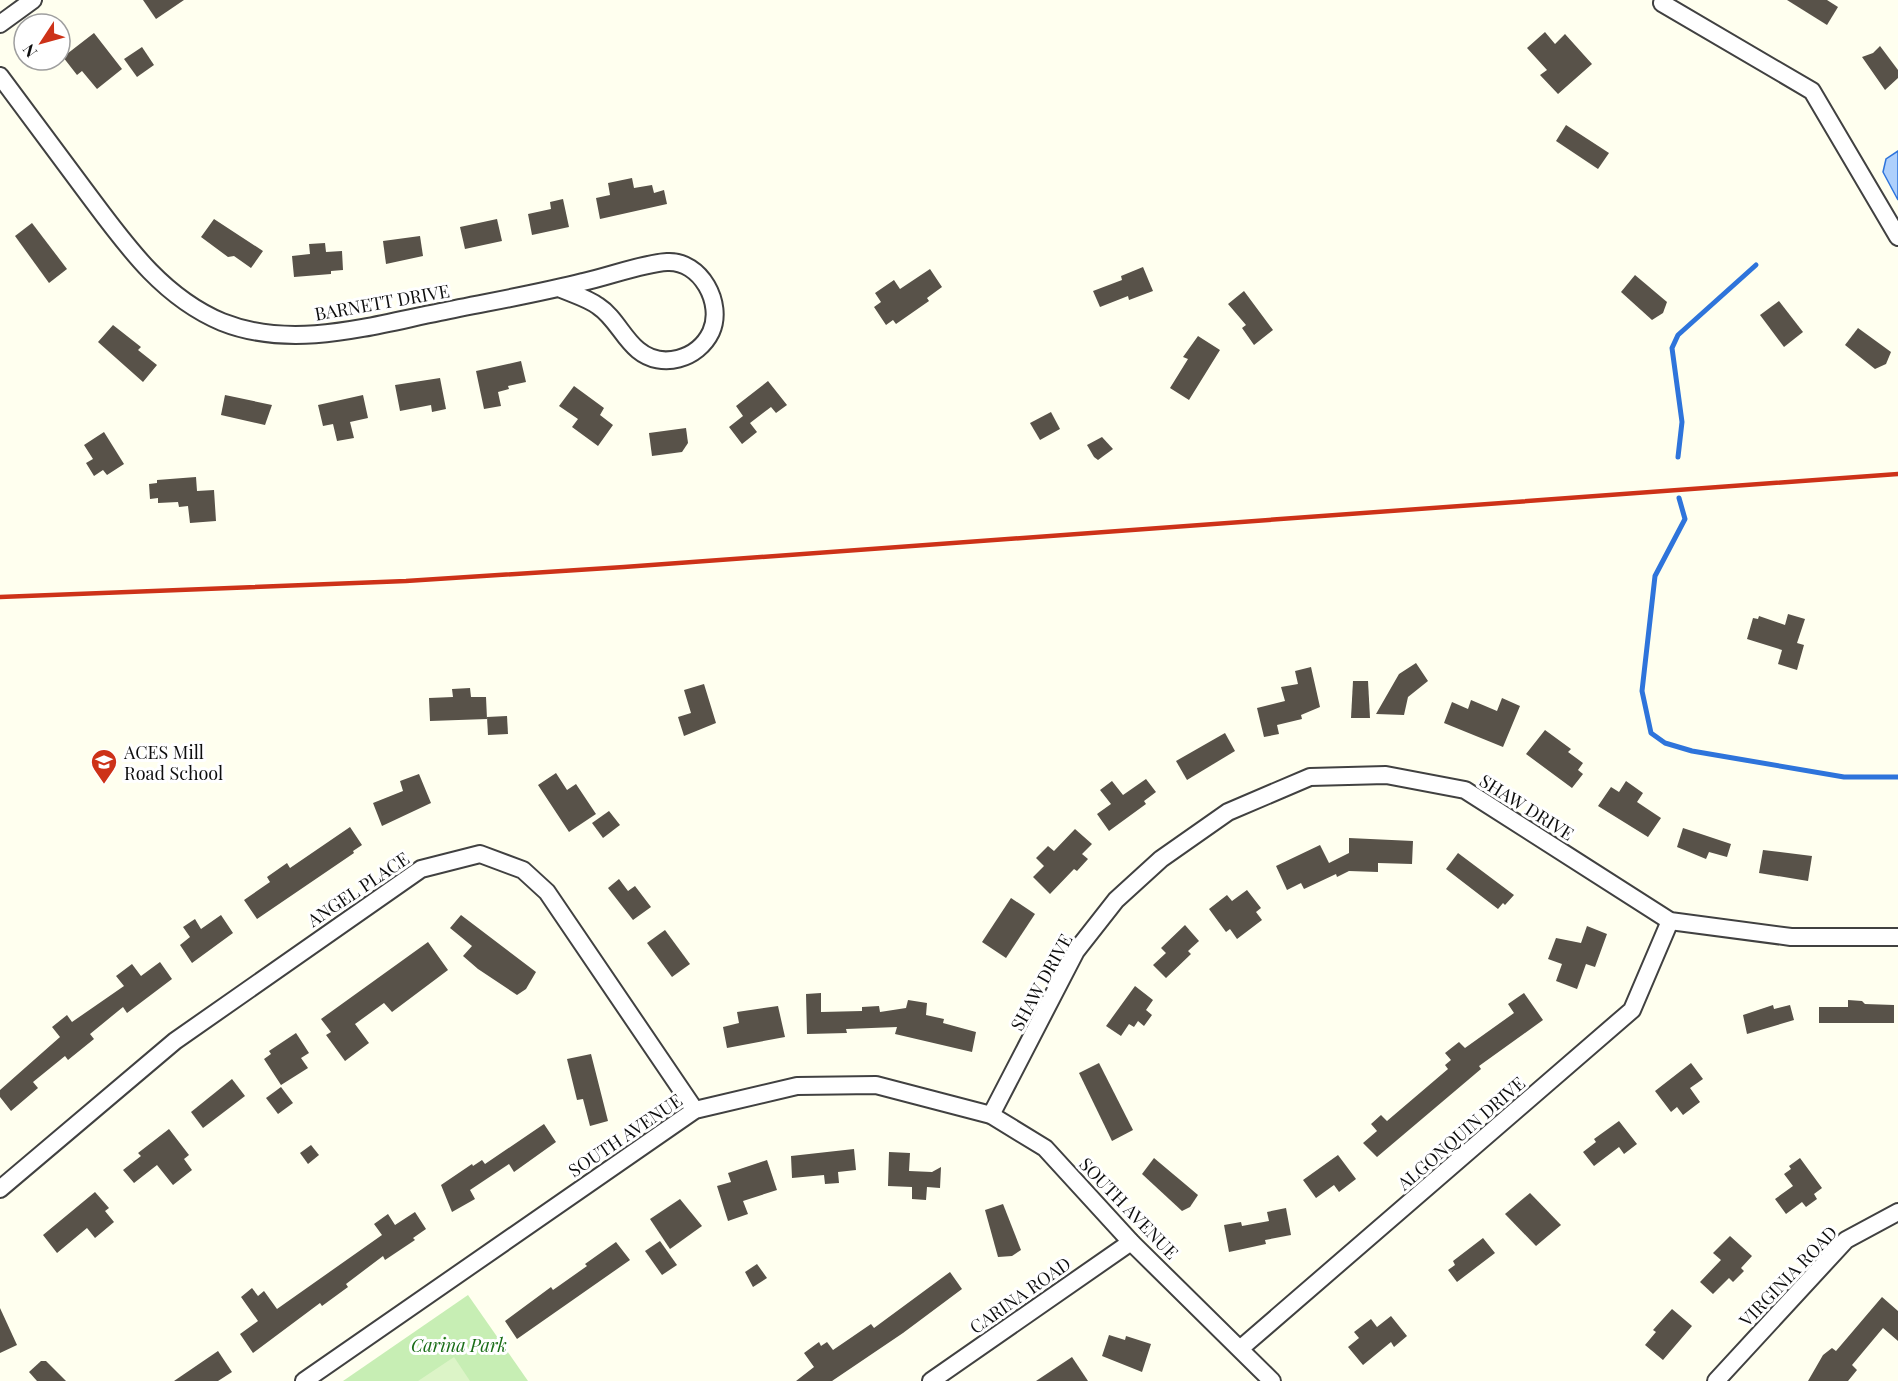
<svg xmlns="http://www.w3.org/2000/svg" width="1898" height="1381" font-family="'Playfair Display',serif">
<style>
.green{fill:#c7eeb4}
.pitch{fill:#dcf4c7}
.water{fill:#aed0fc;stroke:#2e74db;stroke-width:1.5}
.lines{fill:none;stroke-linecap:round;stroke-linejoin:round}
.stream{stroke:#2e74db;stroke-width:5}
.building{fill:#585249}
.minor-casing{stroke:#414141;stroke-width:20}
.minor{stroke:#fff;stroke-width:16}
.rail{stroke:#cd3218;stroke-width:4.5}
.labels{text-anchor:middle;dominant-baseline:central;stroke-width:6;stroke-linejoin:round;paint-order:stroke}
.street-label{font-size:18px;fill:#0e0e0e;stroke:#fff}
.poi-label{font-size:18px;fill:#0e0e0e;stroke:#fff;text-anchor:start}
.park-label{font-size:18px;font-style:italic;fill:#196d17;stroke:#fff}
</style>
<rect width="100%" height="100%" fill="#ffffef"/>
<polygon class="green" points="468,1295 528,1381 343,1381"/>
<polygon class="pitch" points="454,1357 470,1381 418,1381"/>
<polygon class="water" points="1898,151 1898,200 1883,172 1886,159"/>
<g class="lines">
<g class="stream">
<polyline points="1678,457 1682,422 1672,348 1678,335 1756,265"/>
<polyline points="1679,498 1685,519 1655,576 1642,691 1651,733 1665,743 1692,751 1844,777 1898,777"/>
</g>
</g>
<g class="building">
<polygon points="143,0 184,0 156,19"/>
<polygon points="1787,0 1827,0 1838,7 1827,25"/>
<polygon points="1545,32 1555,44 1565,34 1592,64 1558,94 1540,75 1547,70 1527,48"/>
<polygon points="94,33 122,69 97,89 82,71 77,75 63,57"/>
<polygon points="1880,46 1898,70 1898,78 1885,90 1862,57 1873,53"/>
<polygon points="142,47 154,65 137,77 124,59"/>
<polygon points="1566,125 1609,153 1598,169 1556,141"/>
<polygon points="632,178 634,188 652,185 654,193 664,190 667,204 600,219 596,198 610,195 608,183"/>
<polygon points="563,199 569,227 532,235 528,214 551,209 550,202"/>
<polygon points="214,219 263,251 251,268 234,256 228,257 201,237"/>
<polygon points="497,219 502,241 465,249 460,227"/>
<polygon points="32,223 67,269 49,283 15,236"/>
<polygon points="420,236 423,256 386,264 383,241"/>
<polygon points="325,243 326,252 342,251 343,270 331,271 331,274 294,277 292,256 310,254 309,244"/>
<polygon points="1143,267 1153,291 1129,300 1128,296 1100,307 1093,291 1122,280 1121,276"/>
<polygon points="930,269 942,287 927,298 929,301 896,324 893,320 886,325 874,307 881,302 875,293 894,280 900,289"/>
<polygon points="1635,275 1667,302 1663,313 1652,320 1621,292"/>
<polygon points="1244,291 1273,330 1254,345 1242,328 1246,325 1228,304"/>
<polygon points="1779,301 1803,332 1784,347 1760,315"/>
<polygon points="113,325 141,347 138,350 157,365 143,382 98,342"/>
<polygon points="1858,328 1891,352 1886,364 1875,369 1845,345"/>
<polygon points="1198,336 1220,350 1189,400 1170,388 1188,359 1183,357"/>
<polygon points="521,361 526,382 508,386 509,389 498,392 501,406 484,409 476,371"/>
<polygon points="440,378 446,409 432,412 431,405 400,411 395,385"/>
<polygon points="768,381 787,405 776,413 771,407 750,423 757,432 742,444 729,427 743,416 736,406"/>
<polygon points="574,386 604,408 600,415 613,425 598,446 572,427 578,419 559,406"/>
<polygon points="225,395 272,405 265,425 221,415"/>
<polygon points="363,395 368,418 350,422 354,438 337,441 333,424 323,426 318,405"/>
<polygon points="1051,412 1060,429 1040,440 1030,423"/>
<polygon points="686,428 688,443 682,452 652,456 649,433"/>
<polygon points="104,432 124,464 107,475 103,470 94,476 86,463 93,459 84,445"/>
<polygon points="1102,437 1113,449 1098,460 1094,457 1087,445"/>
<polygon points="196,477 197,491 214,490 216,521 190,523 188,506 179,507 178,502 158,503 158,498 150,499 149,484 157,483 157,480"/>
<polygon points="1788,614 1805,619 1797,643 1804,645 1797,670 1778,664 1782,650 1747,639 1753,618 1758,619 1759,616 1785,625"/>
<polygon points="1416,663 1428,681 1408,697 1404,715 1376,714 1399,674"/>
<polygon points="1311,667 1320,707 1301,715 1302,719 1277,725 1279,734 1264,737 1257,708 1285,701 1281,687 1298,684 1295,671"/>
<polygon points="1353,681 1368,681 1370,718 1351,718"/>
<polygon points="704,684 716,723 684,736 678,717 691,713 684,690"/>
<polygon points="470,688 471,697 486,697 487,719 430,721 429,698 453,697 452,689"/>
<polygon points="1502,698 1520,706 1503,747 1444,723 1452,702 1468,709 1471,700 1497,711"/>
<polygon points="507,716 508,734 488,735 487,717"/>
<polygon points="1545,730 1571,749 1568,752 1583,763 1578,770 1583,774 1572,788 1526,754"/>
<polygon points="1225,733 1235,751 1187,780 1176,761"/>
<polygon points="556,773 567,790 576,784 596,814 569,832 538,785"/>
<polygon points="419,774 431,803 382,826 373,803 403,791 400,781"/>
<polygon points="1146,779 1156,792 1144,801 1146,804 1109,831 1097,814 1111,804 1100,790 1112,781 1123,795"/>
<polygon points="1626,781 1643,793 1637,802 1661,818 1648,837 1598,806 1611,787 1619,792"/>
<polygon points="609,811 620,825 603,838 592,823"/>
<polygon points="350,827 362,845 353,851 354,853 257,919 244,900 270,882 267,877 287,863 290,868"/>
<polygon points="1683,828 1731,844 1727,857 1709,852 1706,859 1677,847"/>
<polygon points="1075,829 1092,844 1082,854 1088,859 1077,871 1074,869 1050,894 1033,877 1044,866 1036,858 1048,846 1054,851"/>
<polygon points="1349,838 1413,841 1412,864 1378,863 1378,872 1349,871 1337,877 1336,874 1304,889 1301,883 1287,890 1276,866 1320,845 1329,863 1349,853"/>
<polygon points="1763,850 1812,856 1808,881 1759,873"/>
<polygon points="1458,853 1514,895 1505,905 1503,903 1498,909 1446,869"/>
<polygon points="619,879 628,891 635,886 651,907 633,920 608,888"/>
<polygon points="1247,890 1261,908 1256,912 1262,920 1237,939 1230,929 1226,932 1209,909 1227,895 1232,901"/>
<polygon points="1011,898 1035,914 1006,958 982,942"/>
<polygon points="221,915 233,933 192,963 180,945 190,937 183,927 195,919 201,929"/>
<polygon points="461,915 536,972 526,989 517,995 478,969 463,956 472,946 450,928"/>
<polygon points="1185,925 1199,941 1188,951 1191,954 1166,978 1153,965 1166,953 1161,948"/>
<polygon points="1587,926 1607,934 1595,967 1586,964 1577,989 1556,981 1562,964 1548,959 1556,938 1581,943"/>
<polygon points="665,930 690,964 672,977 647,943"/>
<polygon points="428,942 448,970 392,1012 384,1003 355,1024 369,1043 345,1061 326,1035 331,1032 321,1019"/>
<polygon points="160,962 172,979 127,1013 123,1007 90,1034 94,1039 68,1060 65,1056 33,1082 38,1088 11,1111 0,1097 0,1090 60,1037 52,1027 67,1015 72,1022 124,986 116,976 132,964 141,976"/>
<polygon points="1135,986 1153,1000 1146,1010 1152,1015 1144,1026 1138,1021 1134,1027 1129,1024 1121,1036 1106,1026"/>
<polygon points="821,993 821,1012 862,1011 862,1007 879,1006 880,1012 906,1008 908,1000 927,1003 926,1015 944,1019 943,1023 976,1032 972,1052 895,1034 897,1027 846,1029 847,1033 807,1034 806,994"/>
<polygon points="1524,993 1543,1020 1479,1066 1481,1069 1377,1157 1363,1143 1377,1131 1371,1124 1381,1115 1387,1121 1448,1069 1445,1065 1451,1060 1445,1053 1459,1042 1465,1048 1514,1013 1508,1004"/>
<polygon points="1848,1000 1862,1001 1865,1004 1894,1005 1894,1023 1819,1023 1819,1007 1848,1007"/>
<polygon points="1773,1005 1774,1009 1790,1005 1794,1020 1747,1034 1743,1015"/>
<polygon points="778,1006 785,1037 727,1048 723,1027 739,1023 737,1012"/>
<polygon points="296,1033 309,1053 301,1058 308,1068 281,1085 264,1059 271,1054 269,1051"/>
<polygon points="591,1054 608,1121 590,1126 583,1099 577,1100 567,1059"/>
<polygon points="1099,1063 1133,1130 1112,1141 1079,1073"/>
<polygon points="1691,1063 1703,1079 1690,1088 1700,1102 1683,1115 1677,1107 1671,1112 1655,1091"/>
<polygon points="232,1079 245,1096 203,1128 191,1112"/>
<polygon points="281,1087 293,1103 278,1114 266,1098"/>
<polygon points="1619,1121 1637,1144 1624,1154 1619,1147 1594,1166 1583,1152 1596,1142 1594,1139"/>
<polygon points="544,1124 556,1142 514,1172 509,1164 470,1190 475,1199 452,1212 441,1185 472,1164 473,1166 482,1160 485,1164"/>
<polygon points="169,1129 189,1155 184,1159 192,1170 173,1185 157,1165 134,1183 123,1170 141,1156 138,1153"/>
<polygon points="311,1145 319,1155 308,1164 300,1153"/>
<polygon points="854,1149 856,1170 838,1172 839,1183 825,1184 824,1175 792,1178 791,1156"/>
<polygon points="889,1152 910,1153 909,1171 932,1172 941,1167 940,1188 927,1187 926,1200 912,1199 912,1187 888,1186"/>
<polygon points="1338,1155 1356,1179 1339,1192 1334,1185 1316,1198 1303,1180"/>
<polygon points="1154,1158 1198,1195 1190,1207 1182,1211 1142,1174"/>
<polygon points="1800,1158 1822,1188 1814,1194 1817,1199 1806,1207 1802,1202 1786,1214 1775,1199 1793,1186 1784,1174 1791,1169 1789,1166"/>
<polygon points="767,1160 777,1190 743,1201 748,1214 728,1221 717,1186 731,1182 728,1173"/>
<polygon points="95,1192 109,1208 105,1211 114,1222 95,1238 87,1228 57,1253 43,1235"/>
<polygon points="1530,1193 1561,1225 1536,1246 1505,1214"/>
<polygon points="680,1199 702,1226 670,1249 650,1219"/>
<polygon points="1003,1204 1021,1250 1012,1256 998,1257 985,1210"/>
<polygon points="1286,1208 1291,1235 1265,1240 1266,1244 1229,1252 1224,1225 1241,1222 1242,1226 1269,1221 1267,1212"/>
<polygon points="415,1212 426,1229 413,1238 415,1240 385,1260 383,1256 346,1284 348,1287 322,1306 320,1303 253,1353 240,1334 258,1321 241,1297 252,1288 258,1296 264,1291 277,1309 382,1235 374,1224 388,1214 395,1225"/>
<polygon points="1730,1236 1752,1256 1741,1268 1744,1271 1733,1282 1729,1278 1713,1294 1700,1282 1721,1260 1713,1253"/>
<polygon points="1483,1238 1495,1253 1457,1282 1448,1270 1455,1265 1453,1261"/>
<polygon points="660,1241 677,1265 662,1275 645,1251"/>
<polygon points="616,1242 630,1260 517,1339 505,1321 551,1287 553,1290 587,1266 585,1264"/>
<polygon points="757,1264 767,1278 753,1287 745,1272"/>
<polygon points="950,1272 962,1289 903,1333 832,1381 796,1381 814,1367 804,1353 819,1342 821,1346 827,1342 833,1350 871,1324 874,1328"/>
<polygon points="1882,1297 1898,1311 1898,1341 1883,1328 1852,1365 1857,1370 1848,1381 1808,1381 1823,1355 1832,1348 1836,1351"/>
<polygon points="0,1308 17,1345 0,1353"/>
<polygon points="1672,1309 1692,1326 1663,1360 1645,1345 1656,1332 1653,1330"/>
<polygon points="1391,1316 1407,1336 1394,1347 1391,1342 1363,1365 1348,1347 1359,1338 1354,1332 1371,1319 1377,1327"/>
<polygon points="1109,1335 1125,1340 1126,1336 1151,1344 1142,1372 1102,1356"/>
<polygon points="218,1351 232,1372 218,1381 174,1381"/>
<polygon points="1072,1357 1088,1381 1036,1381"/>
<polygon points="41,1361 46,1361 66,1381 37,1381 29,1372"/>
</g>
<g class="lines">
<g class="minor-casing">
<g id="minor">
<polyline points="1662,3 1812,91 1898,237"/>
<polyline points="0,24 33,0"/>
<path d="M0,76C28,114 56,151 84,189C123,241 160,296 222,322C292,350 370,326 440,312C488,302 536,294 583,282C607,277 644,263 667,262C701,260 724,304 711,332C698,359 662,370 638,350C623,338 615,317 598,306C587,298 572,294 559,288"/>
<polyline points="991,1115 1076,951 1116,900 1161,859 1228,812 1310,777 1386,775 1465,790 1670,921 1791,937 1898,937"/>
<polyline points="0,1189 175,1041 421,869 480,854 523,870 547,892 695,1110"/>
<polyline points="1241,1348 1632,1010 1670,921"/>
<polyline points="304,1381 695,1110 797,1086 876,1085 991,1115 1045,1148 1131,1242 1272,1381"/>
<polyline points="931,1381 1131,1242"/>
<polyline points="1716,1381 1846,1240 1898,1212"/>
</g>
</g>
<use href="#minor" class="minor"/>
<polyline class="rail" points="0,597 406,581 624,567 1898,474"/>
</g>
<defs>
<g id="school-pin" transform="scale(1.35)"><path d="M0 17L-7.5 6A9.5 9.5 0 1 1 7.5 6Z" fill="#cd3218" stroke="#fff"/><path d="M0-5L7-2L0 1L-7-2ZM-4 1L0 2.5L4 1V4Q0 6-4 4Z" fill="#fff"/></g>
</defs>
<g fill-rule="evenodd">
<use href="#school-pin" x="104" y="762"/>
</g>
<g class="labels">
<g class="street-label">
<text transform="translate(382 302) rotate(-10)">BARNETT DRIVE</text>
<text transform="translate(1527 807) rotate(32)">SHAW DRIVE</text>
<text transform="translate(358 889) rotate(-34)">ANGEL PLACE</text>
<text transform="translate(1041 982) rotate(-61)">SHAW DRIVE</text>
<text transform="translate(1461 1133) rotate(-41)">ALGONQUIN DRIVE</text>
<text transform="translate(625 1135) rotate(-34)">SOUTH AVENUE</text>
<text transform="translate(1129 1208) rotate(46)">SOUTH AVENUE</text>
<text transform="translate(1788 1276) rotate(-46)">VIRGINIA ROAD</text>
<text transform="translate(1020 1295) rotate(-35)">CARINA ROAD</text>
</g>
<g class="poi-label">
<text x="124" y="752">ACES Mill<tspan x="124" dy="21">Road School</tspan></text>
</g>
<g class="park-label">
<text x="459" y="1345">Carina Park</text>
</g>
</g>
<g transform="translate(42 42) rotate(234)"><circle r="28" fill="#ffffff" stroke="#9f9f9f" stroke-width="1.5"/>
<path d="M0-4.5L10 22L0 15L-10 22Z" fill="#cd3218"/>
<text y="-9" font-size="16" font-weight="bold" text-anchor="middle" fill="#0e0e0e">N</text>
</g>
</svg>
